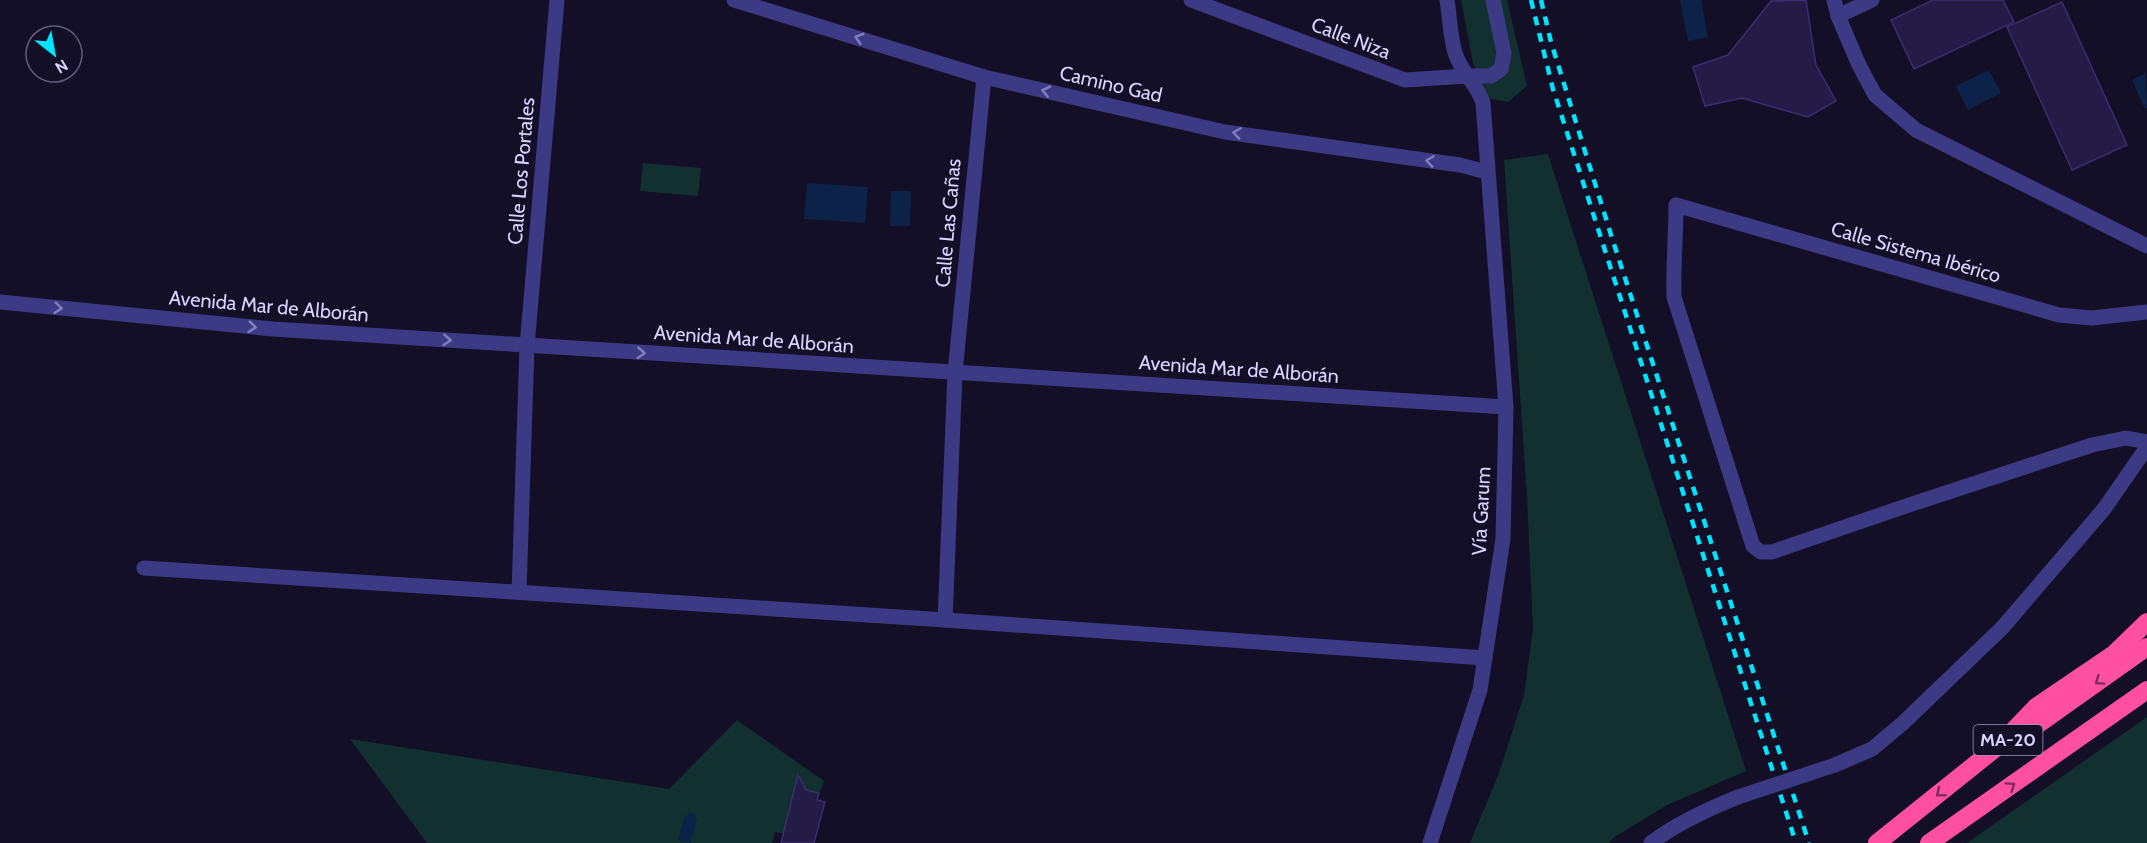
<svg xmlns="http://www.w3.org/2000/svg" width="2147" height="843" font-family="Cabin,sans-serif">
<style>
.green{fill:#12302f}
.water{fill:#0c2248}
.building{fill:#241b47;stroke:#3b2d73;stroke-width:1.5}
.lines{fill:none;stroke-linecap:round;stroke-linejoin:round}
.minor{stroke:#3d3a85;stroke-width:15}
.highway{stroke:#ff4fa3;stroke-width:18}
.rail{stroke:#00e5ff;stroke-width:4.5;stroke-dasharray:9 8;stroke-linecap:butt}
.minor-bridge{stroke:#3d3a85;stroke-width:15}
.oneway{stroke:#837fbc}
.oneway2{stroke:#7d2c5e}
.labels{text-anchor:middle;dominant-baseline:central;stroke-width:4.5;stroke-linejoin:round;paint-order:stroke}
.shield{fill:#130f26;stroke:#9e99be;stroke-width:1.5}
.shield-label{font-size:18px;font-weight:bold;fill:#d9d4ff}
.street-label{font-size:20px;fill:#d9d4ff;stroke:#130f26}
</style>
<rect width="100%" height="100%" fill="#130f26"/>
<g class="green">
<polygon points="1461,0 1507,0 1527,86 1508,102 1487,98 1473,63"/>
<polygon points="1548,154 1746,771 1667,805 1613,838 1609,843 1470,843 1499,773 1524,695 1533,629 1527,497 1504,160"/>
<polygon points="643,163 701,168 698,196 640,191"/>
<polygon points="2147,717 2147,843 1967,843"/>
<polygon points="737,720 824,781 819,793 806,790 804,786 798,784 795,787 784,834 775,832 772,843 427,843 350,739 669,789"/>
</g>
<g class="water">
<polygon points="1680,0 1701,0 1708,37 1688,41"/>
<polygon points="1989,70 2001,93 1968,110 1956,86"/>
<polygon points="2146,73 2147,108 2145,109 2132,80"/>
<polygon points="807,183 868,187 865,223 804,219"/>
<polygon points="891,191 911,191 910,226 890,226"/>
<polygon points="692,812 697,819 691,843 678,840 685,815 687,816 688,813"/>
</g>
<g class="building">
<polygon points="1806,0 1816,65 1836,101 1808,117 1742,98 1705,106 1693,67 1728,55 1771,1"/>
<polygon points="1933,0 2003,0 2014,22 1914,69 1891,20"/>
<polygon points="2062,2 2127,145 2072,170 2007,27"/>
<polygon points="798,775 806,790 819,793 817,800 825,802 814,843 781,843"/>
</g>
<g class="lines">
<g class="minor">
<polyline points="734,0 984,77 1225,132 1460,165 1487,172"/>
<polyline points="1191,0 1405,80 1467,76 1491,76 1501,69 1504,53 1493,0"/>
<polyline points="1834,0 1838,16 1859,65 1875,95 1916,130 2147,246"/>
<polyline points="1838,16 1872,0"/>
<polyline points="0,302 273,329 1506,407"/>
<path d="M2147,312L2092,318L2059,315L1676,205C1676,235 1673,266 1674,297L1753,546L1761,552H1772L1912,504L2092,445L2126,438L2147,442"/>
<polyline points="144,568 945,620 1485,658"/>
<polyline points="519,592 527,346 557,0"/>
<polyline points="945,620 955,373 984,77"/>
<polyline points="1835,765 1872,749 1903,723 2002,628 2104,509 2147,447"/>
<path d="M1430,843L1480,690L1503,539L1506,407L1483,103C1477,84 1464,75 1457,58C1450,42 1450,17 1447,0"/>
<path d="M1651,843C1677,823 1708,809 1738,797"/>
</g>
<g class="highway">
<polyline points="2014,730 2036,707 2114,654 2147,622"/>
<polyline points="1877,843 2002,743 2040,723 2147,647"/>
<polyline points="1929,843 2147,690"/>
</g>
<g class="rail">
<polyline points="1531,0 1553,89 1796,843"/>
<polyline points="1541,0 1551,42 1612,238 1809,843"/>
</g>
<polyline class="minor-bridge" points="1738,797 1835,765"/>
</g>
<defs><path id="oneway-chevron" d="M-2-3.5L2.5 0L-2 3.5" fill="none" stroke-width="1.6" stroke-linecap="round" stroke-linejoin="round" transform="scale(1.5)"/></defs>
<g class="oneway">
<use href="#oneway-chevron" transform="translate(859 38) rotate(-163)"/>
<use href="#oneway-chevron" transform="translate(1046 91) rotate(-167)"/>
<use href="#oneway-chevron" transform="translate(1237 133) rotate(-172)"/>
<use href="#oneway-chevron" transform="translate(1430 161) rotate(-172)"/>
<use href="#oneway-chevron" transform="translate(58 308) rotate(6)"/>
<use href="#oneway-chevron" transform="translate(252 327) rotate(6)"/>
<use href="#oneway-chevron" transform="translate(447 340) rotate(4)"/>
<use href="#oneway-chevron" transform="translate(641 353) rotate(4)"/>
</g>
<g class="oneway2">
<use href="#oneway-chevron" transform="translate(2099 681) rotate(145)"/>
<use href="#oneway-chevron" transform="translate(2011 786) rotate(-35)"/>
<use href="#oneway-chevron" transform="translate(1940 793) rotate(141)"/>
</g>
<g class="labels">
<rect class="shield" x="1973.5" y="725" width="69" height="30" rx="4.5"/>
<g class="shield-label">
<text x="2008" y="740">MA-20</text>
</g>
<g class="street-label">
<text transform="translate(1351 38) rotate(21)">Calle Niza</text>
<text transform="translate(1111 84) rotate(13)">Camino Gad</text>
<text transform="translate(521 171) rotate(-85)">Calle Los Portales</text>
<text transform="translate(948 223) rotate(-85)">Calle Las Cañas</text>
<text transform="translate(1916 252) rotate(16)">Calle Sistema Ibérico</text>
<text transform="translate(269 306) rotate(5)">Avenida Mar de Alborán</text>
<text transform="translate(754 339) rotate(4)">Avenida Mar de Alborán</text>
<text transform="translate(1239 369) rotate(4)">Avenida Mar de Alborán</text>
<text transform="translate(1481 511) rotate(-87)">Vía Garum</text>
</g>
</g>
<g transform="translate(54 54) rotate(149)"><circle r="28" fill="#130f26" stroke="#625e7d" stroke-width="1.5"/>
<path d="M0-4.5L10 22L0 15L-10 22Z" fill="#00e5ff"/>
<text y="-9" font-size="16" font-weight="bold" text-anchor="middle" fill="#d9d4ff">N</text>
</g>
</svg>
